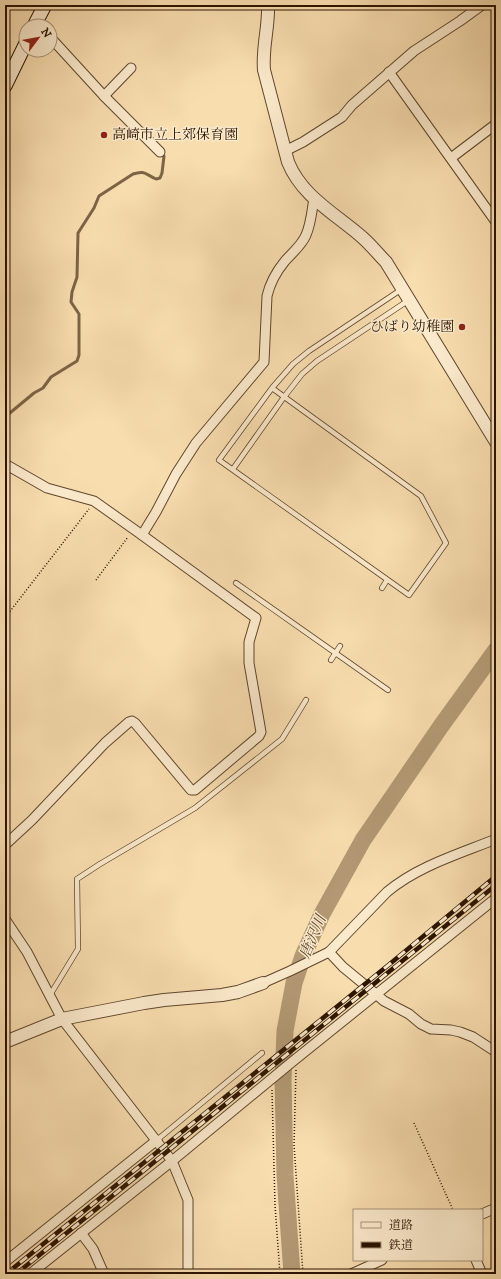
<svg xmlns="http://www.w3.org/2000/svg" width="501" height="1279" font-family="'IM FELL DW Pica','Noto Serif JP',serif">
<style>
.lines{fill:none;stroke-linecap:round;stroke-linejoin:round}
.stream{stroke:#7d6446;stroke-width:3}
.river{stroke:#b39974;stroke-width:17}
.service-casing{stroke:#5f462c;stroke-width:6}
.minor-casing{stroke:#5f462c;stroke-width:11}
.tertiary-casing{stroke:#5f462c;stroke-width:14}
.secondary-casing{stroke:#2c1400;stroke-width:15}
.path{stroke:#2c1400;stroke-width:1.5;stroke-dasharray:1 2;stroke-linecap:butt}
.service{stroke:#fae9cb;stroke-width:4.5}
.minor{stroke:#fae9cb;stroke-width:9}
.tertiary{stroke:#fae9cb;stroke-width:12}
.secondary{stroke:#fae9cb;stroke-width:13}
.rail-casing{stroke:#2c1400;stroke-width:4.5}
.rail{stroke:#fae9cb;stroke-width:3;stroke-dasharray:9;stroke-linecap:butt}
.poi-dot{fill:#8f2418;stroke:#fae9cb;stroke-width:1.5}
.labels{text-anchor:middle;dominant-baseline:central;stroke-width:3;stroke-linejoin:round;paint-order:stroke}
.poi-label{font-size:14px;fill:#2c1400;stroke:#fae9cb;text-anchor:start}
.water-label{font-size:15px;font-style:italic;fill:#62492e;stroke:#fae9cb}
</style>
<rect width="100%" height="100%" fill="#f8ddaf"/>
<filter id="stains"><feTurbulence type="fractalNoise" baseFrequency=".005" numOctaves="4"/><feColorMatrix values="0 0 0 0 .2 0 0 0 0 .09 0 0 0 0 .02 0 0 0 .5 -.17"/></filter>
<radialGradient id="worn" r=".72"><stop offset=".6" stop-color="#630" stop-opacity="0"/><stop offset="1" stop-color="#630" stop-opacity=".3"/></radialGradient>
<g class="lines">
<path class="stream" d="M5,417L34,393L43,388L51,377L77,361L79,355V314L71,302L72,292L77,277L78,233L94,208L99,196L133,174C145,170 145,174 156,179L160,178L162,173L164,156"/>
<polyline class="river" points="292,1274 285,1175 283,1080 285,1031 294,983 303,956 322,914 363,840 441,726 496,650"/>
<g class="service-casing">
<g id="service">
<polyline points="272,388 421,496 446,543 409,595 219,460 272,388 293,364 309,351 402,289"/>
<polyline points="233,469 284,397 302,374 317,361 409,300"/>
<polyline points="236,583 388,690"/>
<polyline points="382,588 387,580"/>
<polyline points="331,660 340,646"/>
<polyline points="50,995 78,949 77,879 100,864 195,808 282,739 306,700"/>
<polyline points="157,1140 262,1053"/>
</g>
</g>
<g class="minor-casing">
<g id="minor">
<polyline points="50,37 104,96 160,152"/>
<polyline points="389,72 496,222"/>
<polyline points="104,96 131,68"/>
<polyline points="285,151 303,142 342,117 352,105 414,51 460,21 482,5"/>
<polyline points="451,158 496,124"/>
<polyline points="5,464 47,488 94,501 142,535"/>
<path d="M5,845L32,820L105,743L129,722L132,721L135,723L191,790H195L259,736L261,732L249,663V642L256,618L142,535L156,512L176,474L196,443L264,362L267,296C270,283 276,272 285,261C292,253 302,245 306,235C311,224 312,210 314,198"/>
<polyline points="5,919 27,952 62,1019 172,1161 188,1200 188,1274"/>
<polyline points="329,952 343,967 377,995 384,1001 409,1014 421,1024 431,1029 451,1030 460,1032 473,1037 496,1052"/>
<path d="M263,983L290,971L329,952L387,892C418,866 459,854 496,839"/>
<polyline points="482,1214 496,1208"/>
<polyline points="81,1233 93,1249 104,1274"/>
<polyline points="476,1260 482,1274"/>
<polyline points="5,1262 157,1140"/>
<polyline points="30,1274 172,1161 292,1062 496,898"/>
<polyline points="351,1274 382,1260"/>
</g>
</g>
<g class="tertiary-casing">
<g id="tertiary">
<path d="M268,5C269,27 262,47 264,70L288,162C302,197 336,214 363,238C371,245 378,254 386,262L496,442"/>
<polyline points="5,1042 62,1019 144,1003 164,1000 222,995 238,992 263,983"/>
</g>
</g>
<g class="secondary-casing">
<g id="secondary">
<polyline points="34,26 45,5"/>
<polyline points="5,86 26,43"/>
</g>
</g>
<g class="path">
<polyline points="96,580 128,537"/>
<polyline points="8,614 89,509"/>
<polyline points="296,1070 294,1145 303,1274"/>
<polyline points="272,1090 275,1205 280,1274"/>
<polyline points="414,1123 453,1210"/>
</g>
<use href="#service" class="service"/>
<use href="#minor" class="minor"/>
<use href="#tertiary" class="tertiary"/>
<use href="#secondary" class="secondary"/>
<g class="rail-casing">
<g id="rail">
<polyline points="6,1274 391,963 496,876"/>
<polyline points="16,1274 496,885"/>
</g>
</g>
<use href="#rail" class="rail"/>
</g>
<g class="poi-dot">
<circle cx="104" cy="135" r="4"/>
<circle cx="462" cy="327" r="4"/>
</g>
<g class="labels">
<g class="poi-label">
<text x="112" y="135">高崎市立上郊保育園</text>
<text x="454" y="327" text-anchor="end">ひばり幼稚園</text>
</g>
<g class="water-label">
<text transform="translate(313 937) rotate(-67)">唐沢川</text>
</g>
</g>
<rect width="501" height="1279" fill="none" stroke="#f8ddaf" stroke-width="20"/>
<rect x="6" y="6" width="489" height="1267" fill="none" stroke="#2c1400" stroke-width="2"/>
<rect x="10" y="10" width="481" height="1259" fill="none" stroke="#2c1400"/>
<rect x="353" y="1209" width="130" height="52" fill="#fae9cb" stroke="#a8947a"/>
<rect x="361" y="1222" width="20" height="6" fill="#fae9cb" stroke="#a8947a"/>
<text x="389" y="1229" font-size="12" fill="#2c1400">道路</text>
<rect x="361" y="1242" width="20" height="6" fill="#2c1400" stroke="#a8947a"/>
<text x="389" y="1249" font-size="12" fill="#2c1400">鉄道</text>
<g transform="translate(38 38) rotate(58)"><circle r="19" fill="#fae9cb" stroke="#a8947a"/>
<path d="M0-3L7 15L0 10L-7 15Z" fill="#8f2418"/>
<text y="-6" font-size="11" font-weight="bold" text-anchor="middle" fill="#2c1400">N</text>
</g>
<rect width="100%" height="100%" filter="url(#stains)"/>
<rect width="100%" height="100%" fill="url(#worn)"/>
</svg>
